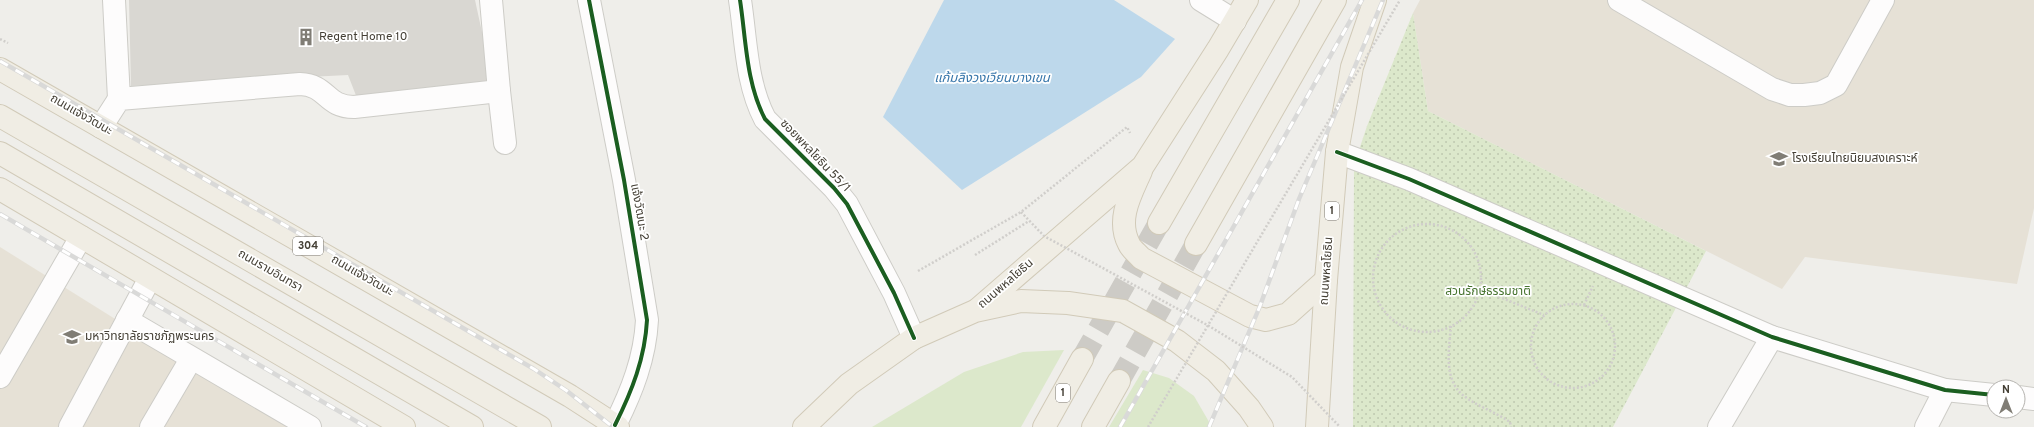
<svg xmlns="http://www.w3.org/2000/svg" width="2034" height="427" font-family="Overpass,'Noto Sans Thai',sans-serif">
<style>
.education{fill:#e6e1d6}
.grass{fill:#dce8cb}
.park{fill:url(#park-dots)}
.water{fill:#bdd8eb}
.building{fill:#d9d7d2}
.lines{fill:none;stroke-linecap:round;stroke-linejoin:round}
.major-tunnel{stroke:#cdcbc6;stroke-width:22;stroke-dasharray:22 11;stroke-linecap:butt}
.minor-casing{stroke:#cdccc7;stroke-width:24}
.major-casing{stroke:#d1cab8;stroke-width:24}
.path{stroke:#d0cecb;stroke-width:2.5;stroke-dasharray:2 2;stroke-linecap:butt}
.minor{stroke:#fdfcfc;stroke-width:22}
.major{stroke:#f0ede4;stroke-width:22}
.rail-casing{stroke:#d9d9d8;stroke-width:4.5}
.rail{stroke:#fff;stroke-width:3;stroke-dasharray:9;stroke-linecap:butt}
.path-bridge{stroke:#d0cecb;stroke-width:2.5;stroke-dasharray:2 2;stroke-linecap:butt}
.cycleway-casing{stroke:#fff;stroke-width:6}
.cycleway{stroke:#1b5e20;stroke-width:4}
.labels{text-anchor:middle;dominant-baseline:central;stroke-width:3.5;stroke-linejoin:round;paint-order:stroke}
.shield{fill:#fff;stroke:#7d7972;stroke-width:1}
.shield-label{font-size:11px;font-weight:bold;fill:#454036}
.poi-label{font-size:12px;fill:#454036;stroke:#fff;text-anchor:start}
.street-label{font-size:12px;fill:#454036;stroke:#fff}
.park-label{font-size:12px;fill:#46732e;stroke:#fff}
.water-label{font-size:13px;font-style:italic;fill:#3776aa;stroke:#fff}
</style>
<defs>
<pattern id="park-dots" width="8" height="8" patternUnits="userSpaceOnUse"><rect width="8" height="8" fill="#dce8cb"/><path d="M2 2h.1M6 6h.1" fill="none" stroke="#bec8af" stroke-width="1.8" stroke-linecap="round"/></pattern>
</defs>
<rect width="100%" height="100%" fill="#efeeea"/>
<g class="education">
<polygon points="1420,0 2034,0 2034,208 2017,284 1805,257 1782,289 1428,111 1413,13"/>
<polygon points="0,247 288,427 0,427"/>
</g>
<g class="grass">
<polygon points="1064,350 1021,427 872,427 964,372 1023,352"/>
<polygon points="1143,370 1169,378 1194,396 1212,427 1109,427"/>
</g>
<polygon class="park" points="1413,13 1428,111 1706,251 1613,427 1353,427 1354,165 1367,126"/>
<polygon class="water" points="944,0 1114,0 1175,39 1141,77 962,190 883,117"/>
<polygon class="building" points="129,0 475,0 493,83 357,98 348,75 131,86"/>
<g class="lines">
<g class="major-tunnel">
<polyline points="1082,359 1159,223"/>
<polyline points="1119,381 1196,244"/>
</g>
<g class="minor-casing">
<g id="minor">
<polyline points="114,0 119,99"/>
<path d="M589,0L624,180L647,320C645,358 632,391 615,425"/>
<path d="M740,0C746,39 746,83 765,119L834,188L847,204L894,293L914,338"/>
<polyline points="1201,0 1235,21"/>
<polyline points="1619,0 1772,89 1790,95 1804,95 1820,93 1836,85 1883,0"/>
<polyline points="499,91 505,143"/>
<path d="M101,127L119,99L300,84C328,85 325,107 354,107L499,91L491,0"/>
<polyline points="1337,152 1409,179 1772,337 1945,390 1994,395"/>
<polyline points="127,320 310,427"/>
<polyline points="0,377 81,237"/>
<polyline points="2018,397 2034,399"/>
<polyline points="70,427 150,278"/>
<polyline points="151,427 191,359"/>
<polyline points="1719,427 1772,337"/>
<polyline points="1926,427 1945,390"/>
</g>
</g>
<g class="major-casing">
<g id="major">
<polyline points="0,69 570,396 618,427"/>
<polyline points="0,116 540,427"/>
<polyline points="0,153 472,427"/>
<path d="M1141,171C1131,194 1116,219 1129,244C1131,249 1138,254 1141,258L1250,316L1266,320L1288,314L1326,280"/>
<polyline points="0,189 404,427"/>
<polyline points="1159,223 1288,0"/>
<polyline points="1196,244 1335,0"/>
<polyline points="978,309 1143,166 1218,49 1247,0"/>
<polyline points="804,427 849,384 914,338 975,311 1021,301 1068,303 1123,311 1177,341 1216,371 1249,408 1262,427"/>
<polyline points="1044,427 1082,359"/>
<polyline points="1093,427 1119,381"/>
<polyline points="1317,427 1326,280 1337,152 1352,67 1375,0"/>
</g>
</g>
<g class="path">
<polyline points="0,39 8,43"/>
<circle cx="1427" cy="278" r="54"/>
<polyline points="975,255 1029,221"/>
<polyline points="918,271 1021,212 1127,127 1130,133"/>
<polyline points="1480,289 1544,315"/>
<circle cx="1573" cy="346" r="42"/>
<polyline points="1584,305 1593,286"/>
<path d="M1451,326C1449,349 1443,380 1464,396C1475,405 1497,413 1510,422L1511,427"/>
</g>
<use href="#minor" class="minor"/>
<use href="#major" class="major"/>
<g class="rail-casing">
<g id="rail">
<polyline points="0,61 534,369 567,391 613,427"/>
<polyline points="0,214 366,427"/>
<polyline points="1120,427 1362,0"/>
<polyline points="1209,427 1260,306 1299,199 1383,0"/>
</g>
</g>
<use href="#rail" class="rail"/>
<g class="path-bridge">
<polyline points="1021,212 1044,236 1209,326 1292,377 1340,427"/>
<polyline points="1148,427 1400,0"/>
</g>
<g class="cycleway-casing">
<g id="cycleway">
<path d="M589,0L624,180L647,320C645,358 632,391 615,425"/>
<path d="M740,0C746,39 746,83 765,119L834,188L847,204L894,293L914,338"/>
<polyline points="1337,152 1409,179 1772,337 1945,390 1994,395"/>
</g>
</g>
<use href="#cycleway" class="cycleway"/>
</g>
<defs>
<g id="building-bare" transform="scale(1.38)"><path d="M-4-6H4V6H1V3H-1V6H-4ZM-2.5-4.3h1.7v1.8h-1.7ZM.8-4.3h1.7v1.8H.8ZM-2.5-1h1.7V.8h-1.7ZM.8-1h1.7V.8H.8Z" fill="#807d75" stroke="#fff" stroke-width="2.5" paint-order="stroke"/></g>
<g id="school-bare" transform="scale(1.38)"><path d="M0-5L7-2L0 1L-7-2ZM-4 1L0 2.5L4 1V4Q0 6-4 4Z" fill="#807d75" stroke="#fff" stroke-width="2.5" paint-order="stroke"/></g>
<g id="university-bare" transform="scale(1.38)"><path d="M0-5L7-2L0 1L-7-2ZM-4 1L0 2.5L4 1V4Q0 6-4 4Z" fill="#807d75" stroke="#fff" stroke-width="2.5" paint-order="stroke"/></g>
</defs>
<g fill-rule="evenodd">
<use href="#building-bare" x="306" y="37"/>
<use href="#school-bare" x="1779" y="159"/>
<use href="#university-bare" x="72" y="337"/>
</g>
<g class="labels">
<g class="shield">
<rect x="1325" y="202" width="14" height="18" rx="3"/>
<rect x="293" y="237" width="30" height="18" rx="3"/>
<rect x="1056" y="384" width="14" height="18" rx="3"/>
</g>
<g class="shield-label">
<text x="1332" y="211">1</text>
<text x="308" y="246">304</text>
<text x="1063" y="393">1</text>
</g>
<g class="poi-label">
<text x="319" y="37">Regent Home 10</text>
<text x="1792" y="159">โรงเรียนไทยนิยมสงเคราะห์</text>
<text x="85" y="337">มหาวิทยาลัยราชภัฏพระนคร</text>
</g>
<g class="street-label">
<text transform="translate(81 115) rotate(30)">ถนนแจ้งวัฒนะ</text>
<text transform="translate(815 156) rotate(46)">ซอยพหลโยธิน 55/1</text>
<text transform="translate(639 212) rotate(80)">แจ้งวัฒนะ 2</text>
<text transform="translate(270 271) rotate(30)">ถนนรามอินทรา</text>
<text transform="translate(1327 271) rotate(-86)">ถนนพหลโยธิน</text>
<text transform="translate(362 276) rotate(30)">ถนนแจ้งวัฒนะ</text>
<text transform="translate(1006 284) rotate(-41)">ถนนพหลโยธิน</text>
</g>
<g class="park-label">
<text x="1488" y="292">สวนรักษ์ธรรมชาติ</text>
</g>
<g class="water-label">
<text x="992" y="79">แก้มลิงวงเวียนบางเขน</text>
</g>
</g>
<g transform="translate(2006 399)"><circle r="19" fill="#ffffff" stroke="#b5b3af"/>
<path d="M0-3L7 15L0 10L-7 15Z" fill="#807d75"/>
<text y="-6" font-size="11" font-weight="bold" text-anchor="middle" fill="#454036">N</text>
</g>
</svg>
